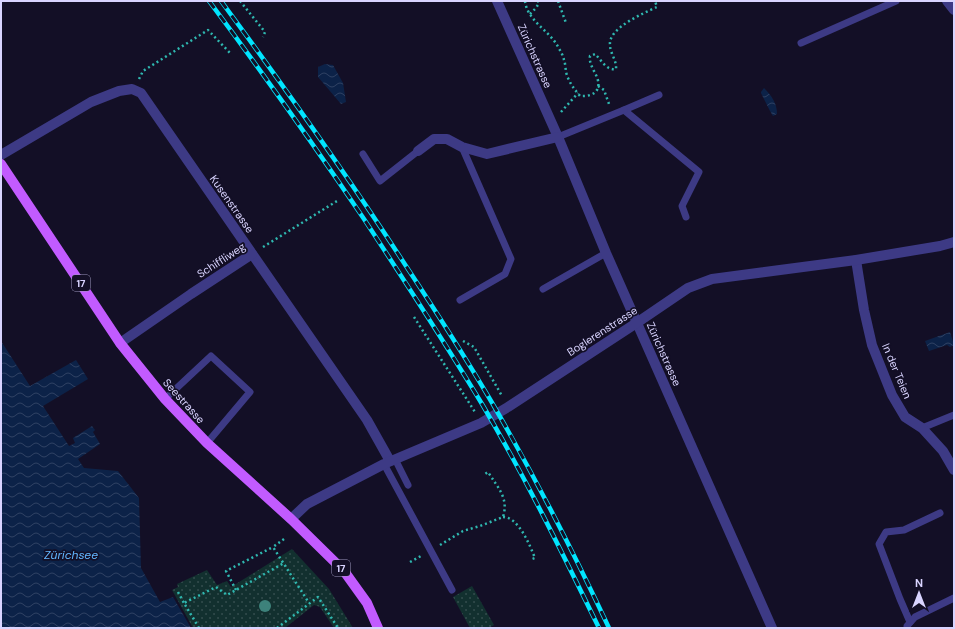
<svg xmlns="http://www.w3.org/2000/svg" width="955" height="629" font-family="'DM Sans',sans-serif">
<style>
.grass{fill:url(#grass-dots)}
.water{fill:url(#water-waves)}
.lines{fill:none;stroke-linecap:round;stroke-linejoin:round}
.path{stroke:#2fb8b0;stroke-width:2.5;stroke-dasharray:2 3;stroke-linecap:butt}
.lane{stroke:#3d3a85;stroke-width:7}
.street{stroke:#3d3a85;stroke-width:10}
.primary{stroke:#c25bff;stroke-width:10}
.rail-casing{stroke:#00e5ff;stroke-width:4.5}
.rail{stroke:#130f26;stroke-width:3;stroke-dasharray:9;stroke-linecap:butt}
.tree{fill:#3d827b}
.labels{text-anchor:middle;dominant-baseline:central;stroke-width:3.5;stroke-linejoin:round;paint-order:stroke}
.shield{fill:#130f26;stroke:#9e99be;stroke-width:1}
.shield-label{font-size:10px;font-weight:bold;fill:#d9d4ff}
.street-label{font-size:11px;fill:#d9d4ff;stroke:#130f26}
.water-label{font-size:12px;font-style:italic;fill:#62b6ff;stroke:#130f26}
</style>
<defs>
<pattern id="grass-dots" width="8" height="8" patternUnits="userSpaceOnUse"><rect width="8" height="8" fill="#12302f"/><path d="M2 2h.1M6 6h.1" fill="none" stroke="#344d4e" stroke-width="1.8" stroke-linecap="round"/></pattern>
<pattern id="water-waves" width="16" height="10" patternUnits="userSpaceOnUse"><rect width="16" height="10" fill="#0c2248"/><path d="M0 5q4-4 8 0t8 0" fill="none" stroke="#2f4163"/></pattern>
</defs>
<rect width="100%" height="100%" fill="#130f26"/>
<g class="grass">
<polygon points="292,549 329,589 353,628 334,628 320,607 314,605 285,628 193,628 172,590 178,587 177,584 207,570 217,585 227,581 231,587"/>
<polygon points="472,586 494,625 489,628 470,628 453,597"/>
</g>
<g class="water">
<polygon points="325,64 333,65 343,83 346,102 341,104 318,77 318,67"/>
<path d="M764,88C772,96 777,104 777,114L773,116L770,111L761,93V92Z"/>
<polygon points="950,332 954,345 950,347 947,345 929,351 925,341"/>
<polygon points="1,341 30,386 76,360 88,379 43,406 69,446 75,443 73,438 92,426 95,430 93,432 100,444 78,459 84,468 118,471 139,498 141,568 160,602 173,597 191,628 1,628"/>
</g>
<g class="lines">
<g class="path">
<polyline points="240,1 265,32 263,37"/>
<path d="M525,1C527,20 548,30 557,45C560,50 563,55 564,60C566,65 565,72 568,78C571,85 575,90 580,96C586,96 593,96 597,90C603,78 588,68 590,56L595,54L596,55C602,61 607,71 616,69C617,61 610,53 610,45C608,28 644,13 657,7L655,1"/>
<polyline points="558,1 566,23"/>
<polyline points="530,14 536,8 539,3 538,1"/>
<polyline points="139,79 143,71 208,30 231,54"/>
<polyline points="598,86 604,90 609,104"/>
<polyline points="561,112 578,93"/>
<polyline points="263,247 337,201"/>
<polyline points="414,317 475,412"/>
<polyline points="463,341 474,347 502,396"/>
<path d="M503,517C519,517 530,546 535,558L532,559"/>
<polyline points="284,539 273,547 309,603"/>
<path d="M440,545L463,531L480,526L503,517C509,498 498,488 488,472L485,474"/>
<polyline points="410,562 421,556"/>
<polyline points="236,590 226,571 273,547"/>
<polyline points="178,592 184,603"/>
<polyline points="199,628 184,603 216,587 227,595 284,563"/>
<polyline points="277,628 318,597 338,628"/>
</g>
<g class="lane">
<polyline points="801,43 896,1"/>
<polyline points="659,95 624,110 699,172 682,206 686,217"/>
<polyline points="558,137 624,110"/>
<polyline points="363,154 380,181 418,151"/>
<polyline points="543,289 606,253"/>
<polyline points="460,300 505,274 511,259 462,147"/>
<polyline points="165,399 211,356 250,392 207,443"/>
<polyline points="922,428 954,415"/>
<polyline points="395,459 408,485"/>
<polyline points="384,464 452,590"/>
<polyline points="910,622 900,599 879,544 886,532 904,530 940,513"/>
<polyline points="907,628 907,626 915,617 954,598"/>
</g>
<g class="street">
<polyline points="497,1 558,137 606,253 772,628"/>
<polyline points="947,1 954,10"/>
<polyline points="418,151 434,139 447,139 462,147 487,154 558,137"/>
<polyline points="1,155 91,102 119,91 132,89 141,93 367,420 390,461"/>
<polyline points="856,260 864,310 872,345 892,395 905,417 922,428 943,451 954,470"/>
<polyline points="120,343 191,294 252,254"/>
<polyline points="291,519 307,504 384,464 481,423 508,407 638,322 688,288 712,279 856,260 940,246 954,242"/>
</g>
<polyline class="primary" points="1,164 120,343 165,399 207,443 291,519 344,571 367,603 378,628"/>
<g class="rail-casing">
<g id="rail">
<path d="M209,1C262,72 314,145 364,219C404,280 444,341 482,404C525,477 562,552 599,628"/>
<path d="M221,1C285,88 347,175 406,266C435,310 464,355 491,401C534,475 573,551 609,628"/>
</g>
</g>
<use href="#rail" class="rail"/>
</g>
<circle class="tree" cx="265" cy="606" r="6"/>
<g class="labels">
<g class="shield">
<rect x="72" y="275" width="18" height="16" rx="3"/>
<rect x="332" y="560" width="18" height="16" rx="3"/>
</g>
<g class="shield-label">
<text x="81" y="283">17</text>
<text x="341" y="568">17</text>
</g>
<g class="street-label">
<text transform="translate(535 56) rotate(66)">Zürichstrasse</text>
<text transform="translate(232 204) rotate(55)">Kusenstrasse</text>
<text transform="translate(221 260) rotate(-33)">Schiffliweg</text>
<text transform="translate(602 331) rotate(-33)">Boglerenstrasse</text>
<text transform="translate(664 354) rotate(66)">Zürichstrasse</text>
<text transform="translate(897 371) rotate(67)">In der Teien</text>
<text transform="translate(184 401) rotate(48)">Seestrasse</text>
</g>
<g class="water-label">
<text x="71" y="555">Zürichsee</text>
</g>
</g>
<rect width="955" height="629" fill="none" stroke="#d9d4ff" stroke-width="4"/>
<g transform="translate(919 593)" stroke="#130f26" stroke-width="3" paint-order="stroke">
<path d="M0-3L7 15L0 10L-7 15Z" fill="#d9d4ff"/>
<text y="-6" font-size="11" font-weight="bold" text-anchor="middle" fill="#d9d4ff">N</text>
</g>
</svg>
